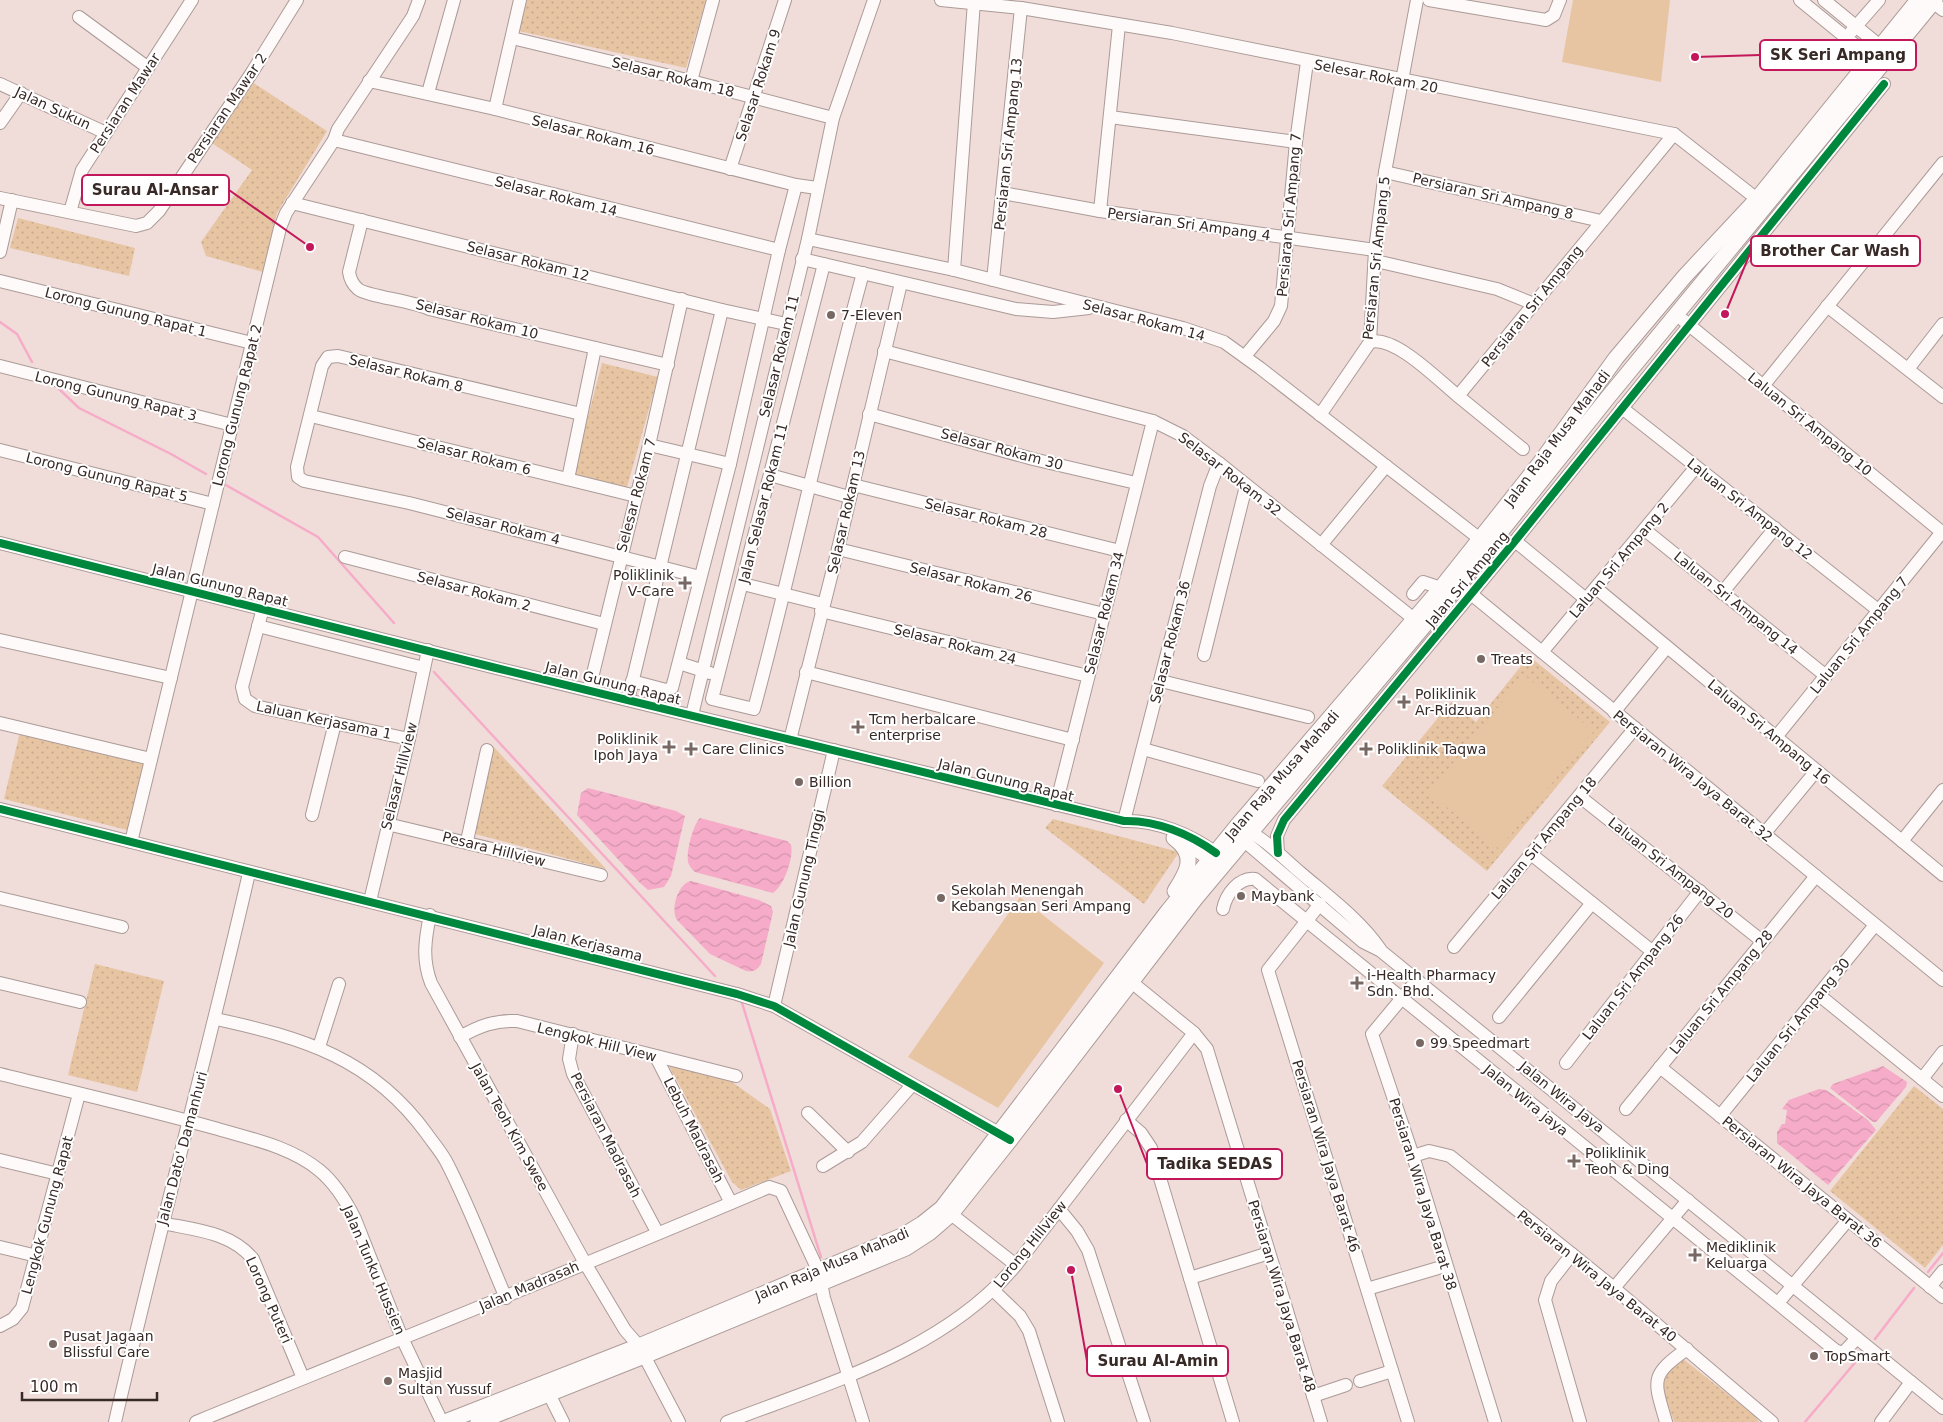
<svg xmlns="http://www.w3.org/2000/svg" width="1943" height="1422" font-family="'DejaVu Sans',sans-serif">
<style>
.grass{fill:url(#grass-dots)}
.garden{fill:#e7c5a3}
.water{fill:url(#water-waves)}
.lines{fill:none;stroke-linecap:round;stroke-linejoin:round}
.stream{stroke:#f6acc9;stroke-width:2.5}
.minor-casing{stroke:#ab9b98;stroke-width:14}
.major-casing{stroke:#ab9b98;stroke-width:17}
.minor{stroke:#fdfaf9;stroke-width:12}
.major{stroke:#fdfaf9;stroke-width:15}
.cycleway-casing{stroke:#fff;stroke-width:11}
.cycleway{stroke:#00873e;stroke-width:8}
.poi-dot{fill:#786864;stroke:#fff;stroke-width:2}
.labels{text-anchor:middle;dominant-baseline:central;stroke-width:4;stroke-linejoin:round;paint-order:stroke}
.street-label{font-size:14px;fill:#372926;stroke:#fff}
.poi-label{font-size:14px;fill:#372926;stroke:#fff;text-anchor:start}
.leader{fill:none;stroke:#c2185b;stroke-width:2}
.callout-dot{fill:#c2185b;stroke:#fff;stroke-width:2}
.callout{fill:#fff;stroke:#c2185b;stroke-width:2}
.callout-label{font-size:15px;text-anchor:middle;font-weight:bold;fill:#372926}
</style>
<defs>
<pattern id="grass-dots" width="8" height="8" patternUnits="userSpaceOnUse" patternTransform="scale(1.25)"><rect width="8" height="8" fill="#e7c5a3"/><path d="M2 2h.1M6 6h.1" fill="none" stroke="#c7a98c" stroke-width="1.8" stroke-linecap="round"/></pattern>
<pattern id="water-waves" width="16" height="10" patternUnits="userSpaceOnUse" patternTransform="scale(1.25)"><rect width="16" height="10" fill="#f6acc9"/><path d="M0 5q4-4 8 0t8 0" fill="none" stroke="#d494ac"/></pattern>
</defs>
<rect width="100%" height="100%" fill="#f0dcd8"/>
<g class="grass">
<polygon points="527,0 706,0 686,68 519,31"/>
<polygon points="252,82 327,131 277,213 263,272 206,256 201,242 252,170 212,143"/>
<polygon points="18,218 135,248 129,276 10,248"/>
<polygon points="602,363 658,377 627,487 573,474"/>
<polygon points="1529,656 1610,722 1487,871 1382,786 1451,702 1476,722"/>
<polygon points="20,732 144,763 127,830 4,799"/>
<polygon points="493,746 606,869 475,834"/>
<polygon points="1053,819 1179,852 1144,904 1045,828"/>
<polygon points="95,964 164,981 137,1092 68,1075"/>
<polygon points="668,1064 729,1080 770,1109 791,1171 741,1190 732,1182"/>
<polygon points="1914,1086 1943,1109 1943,1245 1925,1268 1830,1191"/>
<polygon points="1682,1358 1755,1416 1759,1422 1674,1422 1660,1381"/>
</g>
<g class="garden">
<polygon points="1573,0 1670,0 1661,82 1562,62"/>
<polygon points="1524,675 1594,731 1499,849 1429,793"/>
<polygon points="1020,897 1104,963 998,1108 908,1057"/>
</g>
<g class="water">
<polygon points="588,788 676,811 685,816 671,876 664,887 648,890 640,883 577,815 581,793"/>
<path d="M700,818L787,841L791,845C794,857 784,886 773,893L695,872C692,869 689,866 688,862C686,851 693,825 700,818Z"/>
<path d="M691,881L759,900L771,906L773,912L761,964C757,970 754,972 746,971L710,954L677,920C670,910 678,883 691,881Z"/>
<polygon points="1883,1066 1907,1082 1906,1087 1876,1122 1873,1122 1830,1088 1833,1084"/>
<polygon points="1819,1089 1826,1090 1868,1120 1876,1130 1828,1185 1777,1143 1777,1132 1782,1124 1785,1124 1787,1110 1782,1109 1789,1100"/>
</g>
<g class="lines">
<g class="stream">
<polyline points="0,322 17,334 32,362"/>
<polyline points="58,388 79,408 171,454 206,474"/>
<polyline points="224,484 318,537 394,623"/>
<polyline points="434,672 715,976"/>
<polyline points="742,1003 821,1257"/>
<polyline points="1928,1272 1943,1253"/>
<polyline points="1875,1339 1914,1288"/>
<polyline points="1805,1422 1858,1359"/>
</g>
<g class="minor-casing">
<g id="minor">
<polyline points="941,0 1021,8 1172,33 1674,134 1757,199"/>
<polyline points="1429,0 1546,20 1554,15 1560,0"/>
<polyline points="1800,0 1871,58 1879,58"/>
<polyline points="1824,0 1880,46 1885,55"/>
<polyline points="1933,2 1943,10"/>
<polyline points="79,17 147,67"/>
<polyline points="1851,32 1879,0"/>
<polyline points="512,38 691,81 833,118"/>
<polyline points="369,81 495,109 796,185 817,188"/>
<polyline points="691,81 713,0"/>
<polyline points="0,84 106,133"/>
<polyline points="428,93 454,0"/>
<polyline points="495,109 520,0"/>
<polyline points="1110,117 1296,142"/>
<polyline points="0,123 21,93"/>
<polyline points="334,140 779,250"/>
<polyline points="730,169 785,0"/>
<polyline points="1385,172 1601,221"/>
<polyline points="1003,193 1100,211 1375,250"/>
<polyline points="0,198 136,226 147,223 159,211 251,74 297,0"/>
<polyline points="292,203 722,310 786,324"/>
<polyline points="1100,211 1119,25"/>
<polyline points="70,212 82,170 192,0"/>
<path d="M362,220L349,272C350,279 352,284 358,289C366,296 413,301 429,309L668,365"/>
<polyline points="808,239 954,270 1183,328 1224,342 1260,368 1480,539 1488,541"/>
<polyline points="0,252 12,200"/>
<polyline points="802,259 1016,309 1053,312 1089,308"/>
<polyline points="1376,261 1497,289 1534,304"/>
<path d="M824,264L712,699L754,709C793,565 823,418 863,273"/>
<polyline points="954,270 974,2"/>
<polyline points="993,280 1021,8"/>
<polyline points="0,281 252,343"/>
<polyline points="1827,306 1943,397"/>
<polyline points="1683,320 1943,533"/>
<path d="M1370,342C1395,335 1439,381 1458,396L1674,134"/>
<polyline points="884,351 1153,421 1183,436 1219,463 1414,619"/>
<polyline points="1245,356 1274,321 1281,306 1296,142 1307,62"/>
<polyline points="0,366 232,425"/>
<polyline points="1908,369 1943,324"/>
<polyline points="1763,386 1943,163"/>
<polyline points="1458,396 1523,449"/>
<polyline points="1622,408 1878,610"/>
<polyline points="581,414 338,356 328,357 322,366 297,467 298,477 304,481 409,503 700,577"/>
<polyline points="869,414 1033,459 1136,483"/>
<polyline points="1320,415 1370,342 1375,250 1385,172 1417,0"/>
<polyline points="311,416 636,496"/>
<polyline points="649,445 730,464"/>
<polyline points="0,450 213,504"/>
<polyline points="770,475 849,497"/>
<polyline points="568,479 595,348"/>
<polyline points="853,485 1120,551"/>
<polyline points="1645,530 1826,676"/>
<polyline points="1515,541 1587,600"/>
<path d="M0,543L496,668L1124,821C1156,820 1190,834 1216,853"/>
<polyline points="1321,545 1386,466"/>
<polyline points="838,549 1104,614"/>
<polyline points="345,557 604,624"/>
<polyline points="743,584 823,604"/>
<polyline points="1596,588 1943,875"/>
<polyline points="1465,589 1943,980"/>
<polyline points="1722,593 1775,528"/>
<polyline points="1413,594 1423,582 1441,588 1447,583"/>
<polyline points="263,608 242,687 245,699 255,706 409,739"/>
<polyline points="821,611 1088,676"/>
<polyline points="258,626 424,668"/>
<polyline points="0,640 171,678"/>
<polyline points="1542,652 1696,467"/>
<polyline points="1204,655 1246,486"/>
<polyline points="679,663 710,673"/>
<polyline points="806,672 1073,740"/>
<polyline points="632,681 666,690 672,688 730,464 779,250 796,185"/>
<polyline points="1161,681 1308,717"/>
<polyline points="589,690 649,445 682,299"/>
<polyline points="628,700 722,310"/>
<polyline points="1614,712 1667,647"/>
<polyline points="692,715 808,239 833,118 874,0"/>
<polyline points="0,723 151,759"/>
<polyline points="1776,737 1942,532"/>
<polyline points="790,740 838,549 901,283"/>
<polyline points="1143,749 1258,781"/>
<polyline points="1579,796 1762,941"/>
<polyline points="1056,805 1153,421"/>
<polyline points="0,809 737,994 774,1006 1006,1137"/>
<polyline points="312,815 335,723"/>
<polyline points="1124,821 1210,486 1219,463"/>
<polyline points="387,824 601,875"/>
<path d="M1244,829C1266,839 1284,859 1302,874C1329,897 1360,920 1380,949"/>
<polyline points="1240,833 1243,840 1363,942 1381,951 1943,1408"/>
<polyline points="1764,834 1816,771"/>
<polyline points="1180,840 1210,860"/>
<polyline points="467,841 487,750"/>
<polyline points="1902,841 1943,790"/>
<polyline points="131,842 280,228 286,213 334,140 338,129 413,16 419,0"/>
<polyline points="1278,853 1277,836 1284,820 1515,541 1884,84"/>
<polyline points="1531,854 1653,952"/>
<polyline points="0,898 122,927"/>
<polyline points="370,901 409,739 428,650"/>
<polyline points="1320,904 1268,970 1408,1422"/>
<path d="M1223,909C1226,894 1239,877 1255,879L1835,1350L1843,1353L1857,1338"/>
<path d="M430,915C425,940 422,959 431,983L585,1263L625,1330L639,1346L679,1422"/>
<polyline points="1454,947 1635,728"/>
<polyline points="1124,976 1194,1033 1207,1049 1321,1422"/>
<polyline points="1417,980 1372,1034 1413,1156 1495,1422"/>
<polyline points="0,983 80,1002"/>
<polyline points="1819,995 1943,1096"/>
<polyline points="774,1006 834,750"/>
<polyline points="1499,1017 1592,903"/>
<path d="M216,1019C303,1038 372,1058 427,1134C434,1144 443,1154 448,1165C470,1208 487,1254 506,1298"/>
<polyline points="573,1034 569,1059 573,1074 657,1232"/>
<path d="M460,1037C479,1026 495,1020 517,1021L736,1076"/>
<polyline points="319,1047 339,984"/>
<polyline points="656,1057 731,1203"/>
<polyline points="1566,1063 1700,891"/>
<polyline points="1660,1067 1943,1297"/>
<path d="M0,1074C73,1092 146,1109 218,1129C252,1139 291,1147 319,1170C335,1183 346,1201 355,1219L402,1338L442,1422"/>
<polyline points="1922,1079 1943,1052"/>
<polyline points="1626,1109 1816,876"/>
<polyline points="808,1113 848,1152"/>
<polyline points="1720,1116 1875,925"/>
<polyline points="1126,1120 1141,1133 1151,1148 1233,1422"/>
<polyline points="1413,1156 1429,1151 1450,1156 1614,1288 1772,1422"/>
<polyline points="0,1160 58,1174"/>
<polyline points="823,1166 862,1142 912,1085"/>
<polyline points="1059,1209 1077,1231 1088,1250 1144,1422"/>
<polyline points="951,1214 1016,1265"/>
<path d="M162,1223C195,1230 231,1232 253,1259L303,1378"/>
<polyline points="0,1247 37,1256"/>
<polyline points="1572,1254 1551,1281 1545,1300 1580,1422"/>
<polyline points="1190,1278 1269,1253"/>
<polyline points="821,1283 824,1298 863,1422"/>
<polyline points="1930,1287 1943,1271"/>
<polyline points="1614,1288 1688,1200"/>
<polyline points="1367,1289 1445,1266"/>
<polyline points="993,1290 1020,1316 1029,1331 1058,1422"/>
<polyline points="1778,1303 1848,1220"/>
<polyline points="0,1326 13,1319 22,1308 79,1094"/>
<polyline points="1360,1381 1392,1371"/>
<polyline points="549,1394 563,1422"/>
<polyline points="1313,1396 1346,1385"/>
<path d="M115,1422C157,1238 207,1057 249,873"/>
<path d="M196,1422C387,1344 579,1268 769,1187L781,1191L818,1270"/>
<path d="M727,1422C828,1383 944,1351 1016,1265L1194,1033"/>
<path d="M1666,1422C1654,1380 1649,1376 1687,1349"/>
<polyline points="1881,1422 1911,1382"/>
</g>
</g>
<g class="major-casing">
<g id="major">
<path d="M1174,838C1197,855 1188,871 1175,891"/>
<polyline points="445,1422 639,1346 904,1235 922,1224 942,1208 1168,911 1237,826 1441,588 1540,463 1616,358 1685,276 1757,199 1918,0"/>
<polyline points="478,1422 644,1356 906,1248 929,1233 951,1214 1010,1140 1195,899 1459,584 1609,396 1935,0"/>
</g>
</g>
<use href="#minor" class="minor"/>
<use href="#major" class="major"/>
<g class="cycleway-casing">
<g id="cycleway">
<path d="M0,543L496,668L1124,821C1156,820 1190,834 1216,853"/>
<polyline points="0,809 737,994 774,1006 1010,1140"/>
<polyline points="1278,853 1277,836 1284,820 1515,541 1884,84"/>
</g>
</g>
<use href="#cycleway" class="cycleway"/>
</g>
<g class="poi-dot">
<circle cx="831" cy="315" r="5"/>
<path d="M682.5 575.5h5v5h5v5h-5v5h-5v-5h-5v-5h5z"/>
<circle cx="1481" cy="659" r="5"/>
<path d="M1401.5 694.5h5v5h5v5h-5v5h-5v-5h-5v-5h5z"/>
<path d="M855.5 719.5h5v5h5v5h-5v5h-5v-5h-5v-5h5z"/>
<path d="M666.5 739.5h5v5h5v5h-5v5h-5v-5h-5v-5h5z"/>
<path d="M688.5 741.5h5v5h5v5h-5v5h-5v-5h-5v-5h5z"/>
<path d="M1363.5 741.5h5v5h5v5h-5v5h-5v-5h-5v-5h5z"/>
<circle cx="799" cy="782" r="5"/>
<circle cx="1241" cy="896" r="5"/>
<circle cx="941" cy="898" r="5"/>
<path d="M1354.5 975.5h5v5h5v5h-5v5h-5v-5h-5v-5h5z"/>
<circle cx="1420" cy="1043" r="5"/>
<path d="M1571.5 1153.5h5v5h5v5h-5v5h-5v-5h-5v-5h5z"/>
<path d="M1692.5 1247.5h5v5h5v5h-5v5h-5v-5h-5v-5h5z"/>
<circle cx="53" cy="1344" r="5"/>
<circle cx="1814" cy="1356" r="5"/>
<circle cx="388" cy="1381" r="5"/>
</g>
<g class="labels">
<g class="street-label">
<text transform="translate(1376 76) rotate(11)">Selesar Rokam 20</text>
<text transform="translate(673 77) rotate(14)">Selasar Rokam 18</text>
<text transform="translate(758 85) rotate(-72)">Selasar Rokam 9</text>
<text transform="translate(125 103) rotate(-57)">Persiaran Mawar</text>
<text transform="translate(53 108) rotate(25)">Jalan Sukun</text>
<text transform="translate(227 108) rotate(-56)">Persiaran Mawar 2</text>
<text transform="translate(593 135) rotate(14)">Selasar Rokam 16</text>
<text transform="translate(1008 144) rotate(-84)">Persiaran Sri Ampang 13</text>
<text transform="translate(556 196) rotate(14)">Selasar Rokam 14</text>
<text transform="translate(1493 196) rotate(13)">Persiaran Sri Ampang 8</text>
<text transform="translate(1289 215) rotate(-85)">Persiaran Sri Ampang 7</text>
<text transform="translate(1189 224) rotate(8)">Persiaran Sri Ampang 4</text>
<text transform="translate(1376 258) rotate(-84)">Persiaran Sri Ampang 5</text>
<text transform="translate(528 261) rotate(14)">Selasar Rokam 12</text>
<text transform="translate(1532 306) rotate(-51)">Persiaran Sri Ampang</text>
<text transform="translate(126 312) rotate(14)">Lorong Gunung Rapat 1</text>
<text transform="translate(477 319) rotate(14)">Selasar Rokam 10</text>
<text transform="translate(1144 320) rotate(15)">Selasar Rokam 14</text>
<text transform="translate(779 356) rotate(-76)">Selasar Rokam 11</text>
<text transform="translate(406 373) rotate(14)">Selasar Rokam 8</text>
<text transform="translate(116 396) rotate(14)">Lorong Gunung Rapat 3</text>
<text transform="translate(237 405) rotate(-76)">Lorong Gunung Rapat 2</text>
<text transform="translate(1810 424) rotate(39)">Laluan Sri Ampang 10</text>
<text transform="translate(1557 438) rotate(-53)">Jalan Raja Musa Mahadi</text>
<text transform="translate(1002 449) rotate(15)">Selasar Rokam 30</text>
<text transform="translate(474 456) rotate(14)">Selasar Rokam 6</text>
<text transform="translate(1230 474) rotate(38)">Selasar Rokam 32</text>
<text transform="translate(107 477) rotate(14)">Lorong Gunung Rapat 5</text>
<text transform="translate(636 495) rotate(-75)">Selesar Rokam 7</text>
<text transform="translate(763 503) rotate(-76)">Jalan Selasar Rokam 11</text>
<text transform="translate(1750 509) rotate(38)">Laluan Sri Ampang 12</text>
<text transform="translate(846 512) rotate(-77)">Selasar Rokam 13</text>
<text transform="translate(986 518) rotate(14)">Selasar Rokam 28</text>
<text transform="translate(503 526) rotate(14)">Selasar Rokam 4</text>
<text transform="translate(1619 560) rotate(-50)">Laluan Sri Ampang 2</text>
<text transform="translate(1467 579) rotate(-50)">Jalan Sri Ampang</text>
<text transform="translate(971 582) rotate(14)">Selasar Rokam 26</text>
<text transform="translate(220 585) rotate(14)">Jalan Gunung Rapat</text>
<text transform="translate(474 591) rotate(15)">Selasar Rokam 2</text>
<text transform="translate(1736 603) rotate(39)">Laluan Sri Ampang 14</text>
<text transform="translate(1104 613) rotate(-76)">Selasar Rokam 34</text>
<text transform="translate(1859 635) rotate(-51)">Laluan Sri Ampang 7</text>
<text transform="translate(1170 642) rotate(-76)">Selasar Rokam 36</text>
<text transform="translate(955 644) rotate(14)">Selasar Rokam 24</text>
<text transform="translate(613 683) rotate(14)">Jalan Gunung Rapat</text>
<text transform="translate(324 720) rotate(12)">Laluan Kerjasama 1</text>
<text transform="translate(1769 732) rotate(40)">Laluan Sri Ampang 16</text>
<text transform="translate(1282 775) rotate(-49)">Jalan Raja Musa Mahadi</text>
<text transform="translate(399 776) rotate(-76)">Selasar Hillview</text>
<text transform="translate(1693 776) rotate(39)">Persiaran Wira Jaya Barat 32</text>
<text transform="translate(1006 780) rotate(14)">Jalan Gunung Rapat</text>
<text transform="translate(1544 838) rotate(-50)">Laluan Sri Ampang 18</text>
<text transform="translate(494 849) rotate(14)">Pesara Hillview</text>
<text transform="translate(1671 868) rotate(38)">Laluan Sri Ampang 20</text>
<text transform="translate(804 878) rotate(-77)">Jalan Gunung Tinggi</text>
<text transform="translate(588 943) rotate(14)">Jalan Kerjasama</text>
<text transform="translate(1633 977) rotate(-52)">Laluan Sri Ampang 26</text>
<text transform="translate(1721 992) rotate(-51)">Laluan Sri Ampang 28</text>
<text transform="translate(1798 1020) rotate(-51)">Laluan Sri Ampang 30</text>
<text transform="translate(597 1042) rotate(14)">Lengkok Hill View</text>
<text transform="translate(1562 1097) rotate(39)">Jalan Wira Jaya</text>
<text transform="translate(1526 1100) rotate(39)">Jalan Wira jaya</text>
<text transform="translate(510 1127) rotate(61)">Jalan Teoh Kim Swee</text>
<text transform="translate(694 1130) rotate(63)">Lebuh Madrasah</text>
<text transform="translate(606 1135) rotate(63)">Persiaran Madrasah</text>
<text transform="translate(182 1148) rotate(-75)">Jalan Dato' Damanhuri</text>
<text transform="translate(1326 1156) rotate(73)">Persiaran Wira Jaya Barat 46</text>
<text transform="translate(1802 1182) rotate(39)">Persiaran Wira Jaya Barat 36</text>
<text transform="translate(1423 1194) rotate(73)">Persiaran Wira Jaya Barat 38</text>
<text transform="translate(47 1215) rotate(-75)">Lengkok Gunung Rapat</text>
<text transform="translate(1030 1244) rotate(-51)">Lorong Hillview</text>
<text transform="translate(832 1264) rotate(-23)">Jalan Raja Musa Mahadi</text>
<text transform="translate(374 1270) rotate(67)">Jalan Tunku Hussien</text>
<text transform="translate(1597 1276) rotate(39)">Persiaran Wira Jaya Barat 40</text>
<text transform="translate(529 1286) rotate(-23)">Jalan Madrasah</text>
<text transform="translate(1282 1296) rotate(73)">Persiaran Wira Jaya Barat 48</text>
<text transform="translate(269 1300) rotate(66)">Lorong Puteri</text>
</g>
<g class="poi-label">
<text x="841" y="315">7-Eleven</text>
<text x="674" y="575" text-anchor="end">Poliklinik<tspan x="674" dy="16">V-Care</tspan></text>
<text x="1491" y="659">Treats</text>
<text x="1415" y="694">Poliklinik<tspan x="1415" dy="16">Ar-Ridzuan</tspan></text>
<text x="869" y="719">Tcm herbalcare<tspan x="869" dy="16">enterprise</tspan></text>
<text x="658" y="739" text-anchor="end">Poliklinik<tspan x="658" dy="16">Ipoh Jaya</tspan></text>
<text x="702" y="749">Care Clinics</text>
<text x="1377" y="749">Poliklinik Taqwa</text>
<text x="809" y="782">Billion</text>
<text x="951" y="890">Sekolah Menengah<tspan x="951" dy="16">Kebangsaan Seri Ampang</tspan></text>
<text x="1251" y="896">Maybank</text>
<text x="1367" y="975">i-Health Pharmacy<tspan x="1367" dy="16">Sdn. Bhd.</tspan></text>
<text x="1430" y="1043">99 Speedmart</text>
<text x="1585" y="1153">Poliklinik<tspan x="1585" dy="16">Teoh &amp; Ding</tspan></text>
<text x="1706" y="1247">Mediklinik<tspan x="1706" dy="16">Keluarga</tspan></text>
<text x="63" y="1336">Pusat Jagaan<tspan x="63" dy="16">Blissful Care</tspan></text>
<text x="1824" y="1356">TopSmart</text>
<text x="398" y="1373">Masjid<tspan x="398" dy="16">Sultan Yussuf</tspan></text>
</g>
</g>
<path class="leader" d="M1695 57L1760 55M310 247L229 190M1725 314L1751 251M1118 1089L1147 1164M1071 1270L1087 1361"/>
<g class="callout-dot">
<circle cx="1695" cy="57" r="5"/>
<circle cx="310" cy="247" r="5"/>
<circle cx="1725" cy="314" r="5"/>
<circle cx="1118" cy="1089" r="5"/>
<circle cx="1071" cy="1270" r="5"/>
</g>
<g class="callout">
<rect x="1760" y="40" width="156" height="30" rx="5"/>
<rect x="82" y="175" width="147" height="30" rx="5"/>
<rect x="1751" y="236" width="169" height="30" rx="5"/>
<rect x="1147" y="1149" width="135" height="30" rx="5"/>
<rect x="1087" y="1346" width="141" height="30" rx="5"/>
</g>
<g class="callout-label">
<text x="1838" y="60">SK Seri Ampang</text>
<text x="155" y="195">Surau Al-Ansar</text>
<text x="1835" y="256">Brother Car Wash</text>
<text x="1215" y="1169">Tadika SEDAS</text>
<text x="1158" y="1366">Surau Al-Amin</text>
</g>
<path d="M22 1392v8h135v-8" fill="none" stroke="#372926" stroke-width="2.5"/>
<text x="30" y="1392" font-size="15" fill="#372926" stroke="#ffffff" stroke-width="4" paint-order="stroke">100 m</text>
</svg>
